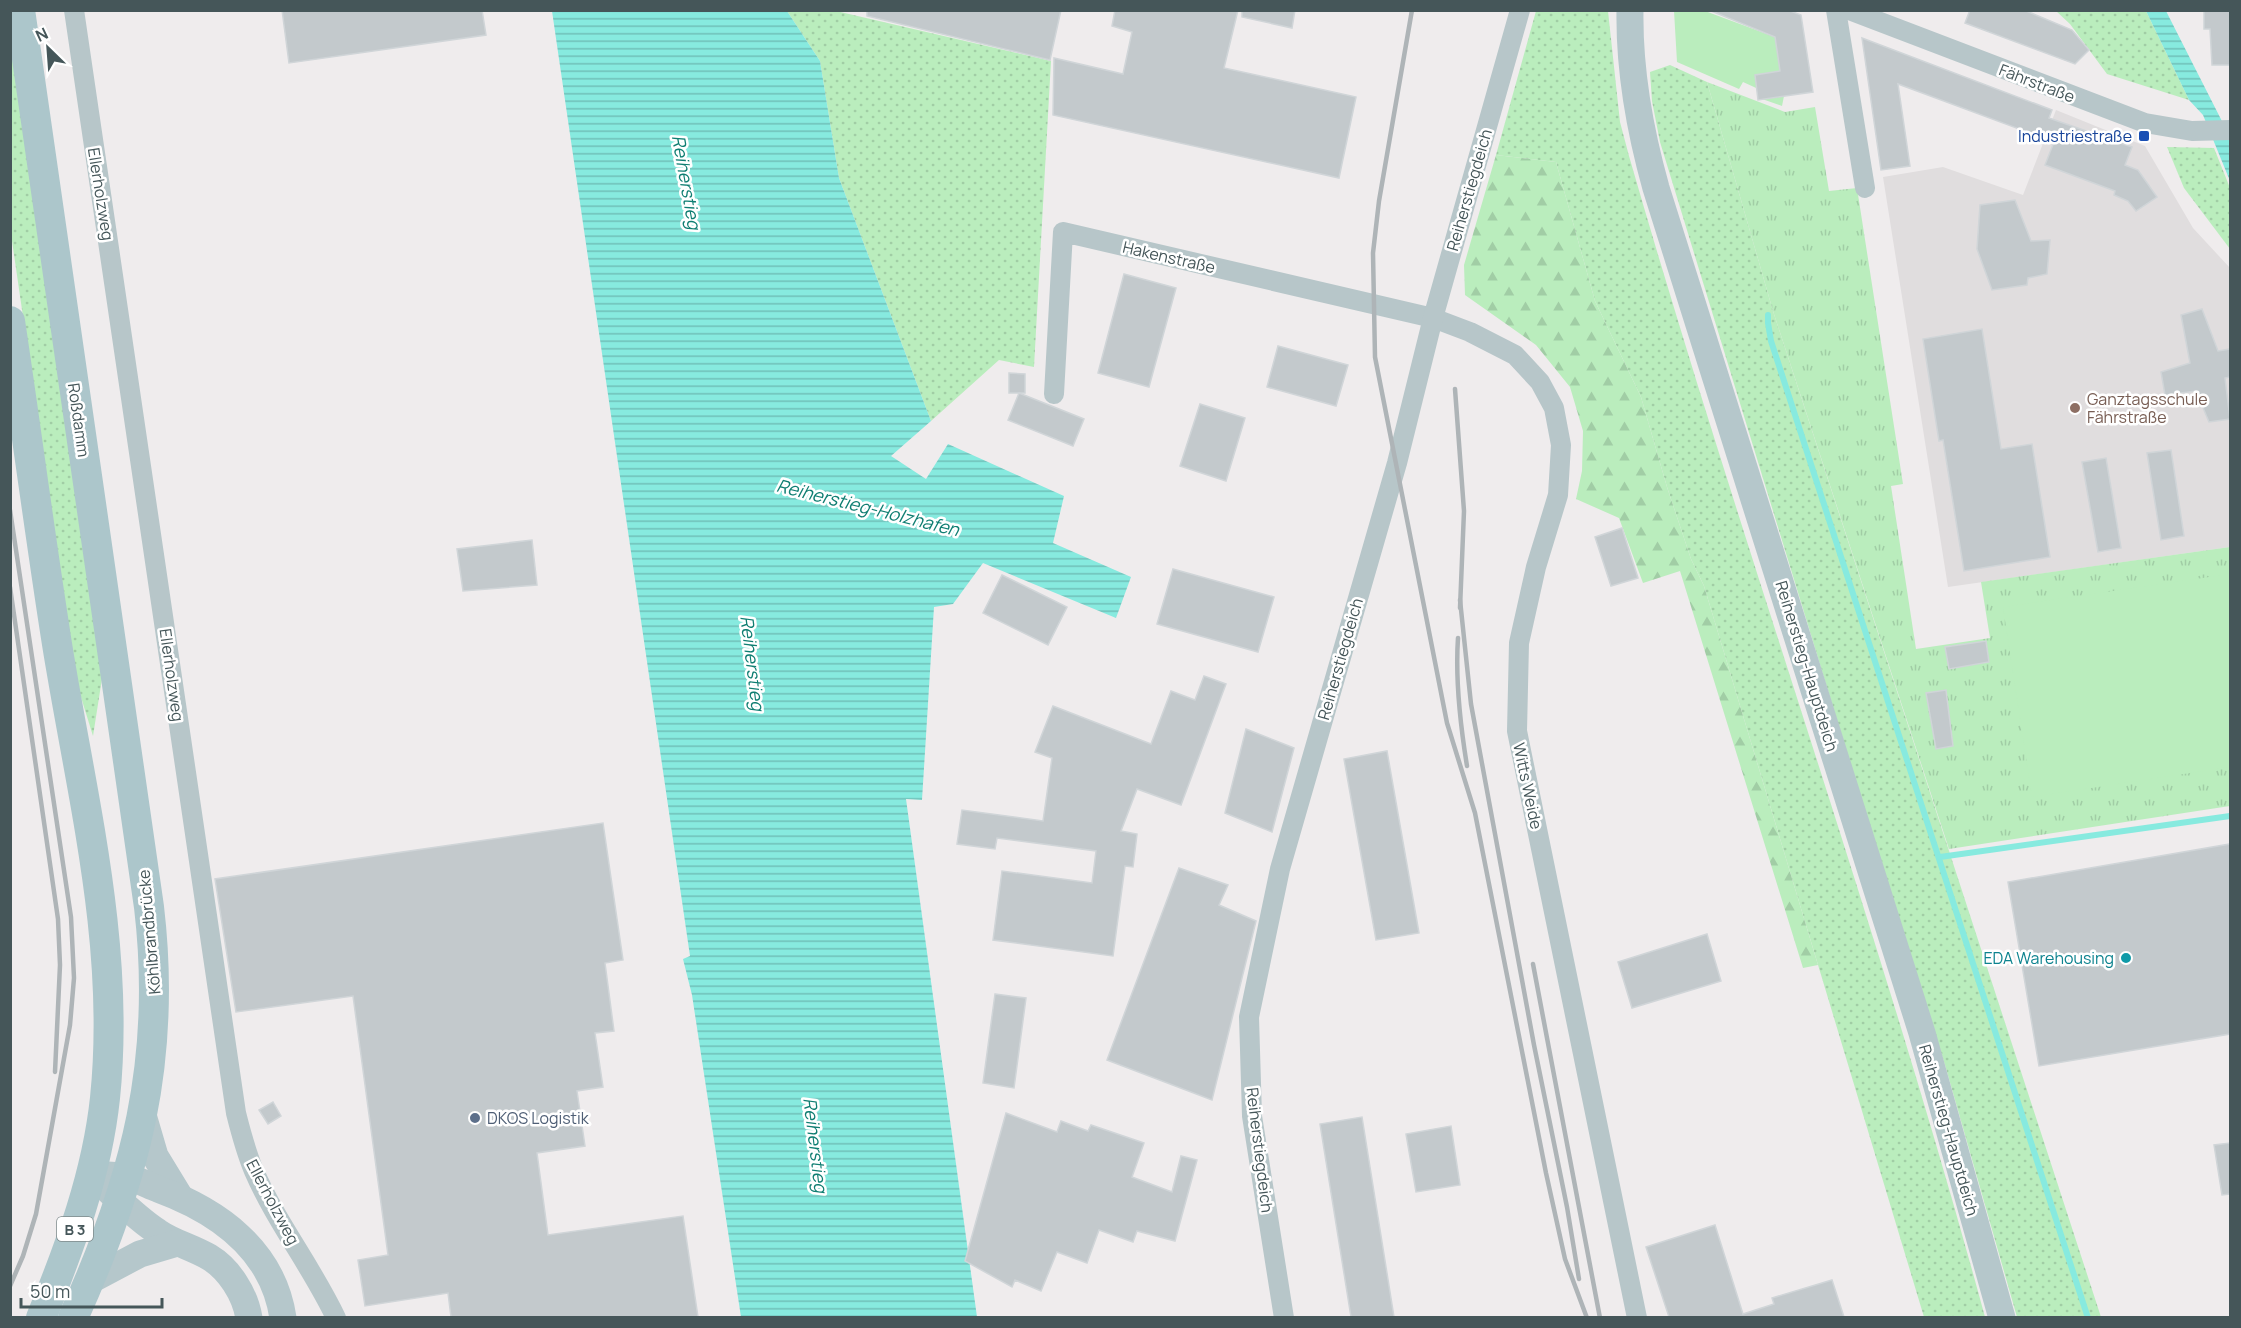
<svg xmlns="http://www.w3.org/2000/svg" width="2241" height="1328" font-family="Manrope,sans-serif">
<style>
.education{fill:#e0ddde}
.grass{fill:url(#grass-dots)}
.forest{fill:url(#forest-firs)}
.park{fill:url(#park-tufts)}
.garden{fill:#baedbd}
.water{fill:url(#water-rules)}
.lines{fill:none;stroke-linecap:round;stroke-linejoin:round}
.stream{stroke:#87eadf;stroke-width:6}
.building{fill:#c3c9cc;stroke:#d0d5d8;stroke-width:1.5}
.minor{stroke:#b7c6c9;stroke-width:20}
.secondary{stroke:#b5c7cb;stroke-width:27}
.primary{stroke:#acc6cb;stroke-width:30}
.rail{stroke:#aeb4b7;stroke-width:4.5}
.transit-dot{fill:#1a4fb4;stroke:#fff;stroke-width:2}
.education-dot{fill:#8d6e63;stroke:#fff;stroke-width:2}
.culture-dot{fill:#0f9aa8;stroke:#fff;stroke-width:2}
.service-dot{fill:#5c6f8a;stroke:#fff;stroke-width:2}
.labels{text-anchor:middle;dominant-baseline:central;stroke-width:5;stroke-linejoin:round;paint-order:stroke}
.shield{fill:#fff;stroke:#7d898b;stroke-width:1.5}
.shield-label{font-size:15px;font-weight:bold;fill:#455659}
.street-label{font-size:16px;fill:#455659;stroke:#fff}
.transit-label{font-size:16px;fill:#164399;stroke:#fff;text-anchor:end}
.education-label{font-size:16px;fill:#785e54;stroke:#fff;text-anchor:start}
.culture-label{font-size:16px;fill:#0d838f;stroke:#fff;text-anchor:end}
.service-label{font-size:16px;fill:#4e5e75;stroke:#fff;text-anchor:start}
.water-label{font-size:18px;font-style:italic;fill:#0f7e72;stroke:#fff}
</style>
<defs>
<pattern id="grass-dots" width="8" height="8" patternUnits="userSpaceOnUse" patternTransform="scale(1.5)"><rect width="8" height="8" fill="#baedbd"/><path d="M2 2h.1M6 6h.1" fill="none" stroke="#a1cda5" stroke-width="1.8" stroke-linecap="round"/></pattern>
<pattern id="forest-firs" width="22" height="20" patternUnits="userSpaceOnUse" patternTransform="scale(1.5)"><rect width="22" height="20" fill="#baedbd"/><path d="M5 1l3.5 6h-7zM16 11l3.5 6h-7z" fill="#a1cda5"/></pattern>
<pattern id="park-tufts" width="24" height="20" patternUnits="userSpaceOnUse" patternTransform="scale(1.5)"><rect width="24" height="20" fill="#baedbd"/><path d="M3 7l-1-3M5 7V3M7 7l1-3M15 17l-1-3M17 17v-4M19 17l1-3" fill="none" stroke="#a1cda5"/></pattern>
<pattern id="water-rules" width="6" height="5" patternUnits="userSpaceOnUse" patternTransform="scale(1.5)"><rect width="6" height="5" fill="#87eadf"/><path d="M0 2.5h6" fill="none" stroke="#70c0b8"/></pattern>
</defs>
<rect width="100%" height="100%" fill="#efeced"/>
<polygon class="education" points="2056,110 2145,146 2193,228 2230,268 2230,547 1948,587 1883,177 1943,167 2023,195"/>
<g class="grass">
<polygon points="787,11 836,11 1051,61 1034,367 999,360 931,421 839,178 820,61"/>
<path d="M1536,11H1608L1620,122L1629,156C1741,545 1879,927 1985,1317H1924L1704,586L1691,559L1667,487L1641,397L1595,301L1556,162L1496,155Z"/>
<polygon points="2056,11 2146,11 2189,100 2107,74 2070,24"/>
<polygon points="10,18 103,672 93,736 80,694 71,647 11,234"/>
<polygon points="1670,65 1707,82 1773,311 2101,1317 2017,1317 1945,1065 1871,831 1660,142 1652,101 1650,72"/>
<polygon points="2167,147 2214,148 2230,188 2230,249 2184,188"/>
</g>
<polygon class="forest" points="1496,155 1556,162 1595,301 1641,397 1667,487 1691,559 1704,586 1818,965 1803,968 1680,571 1643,583 1619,518 1576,499 1582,471 1583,431 1570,387 1536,345 1465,295 1464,265"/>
<polygon class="park" points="1707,82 1785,112 1815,107 1829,191 1857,188 1903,484 1891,486 1916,649 1990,638 1981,582 2230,547 2230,806 1949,849 1773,311"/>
<g class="garden">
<polygon points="1674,11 1705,11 1775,37 1784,96 1782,106 1762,99 1765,92 1743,82 1739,89 1677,62"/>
<polygon points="2230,574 2230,767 2032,797 2003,607"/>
</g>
<g class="water">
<polygon points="552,11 787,11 820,61 839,178 931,421 891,456 926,479 948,444 1064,496 1053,543 1131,577 1116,618 983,563 953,604 934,607 922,800 906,799 977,1317 741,1317 692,995 683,959 690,956"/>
<polygon points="2146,11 2166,11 2230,137 2230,181 2203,115 2189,100"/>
</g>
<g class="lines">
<g class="stream">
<polyline points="1768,315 1768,323 1771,341 2088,1318"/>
<polyline points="1940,857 2230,816"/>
</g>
</g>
<g class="building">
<polygon points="282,10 482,10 486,35 289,63"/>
<polygon points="867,10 1061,10 1050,60 867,16"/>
<polygon points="1115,10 1238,10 1224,68 1356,97 1339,178 1053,115 1054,58 1123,74 1132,32 1112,26"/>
<polygon points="1242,10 1295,10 1292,28 1242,17"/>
<polygon points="1709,10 1788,10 1801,15 1813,92 1758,100 1755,75 1780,71 1775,37"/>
<polygon points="1970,10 2024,10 2072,30 2089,50 2075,64 1965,23"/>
<polygon points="2204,10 2230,10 2230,65 2212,65 2210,29 2204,29"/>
<polygon points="1862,38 2052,110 2049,118 2132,147 2125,165 2138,170 2157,197 2136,211 2128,201 2114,195 2115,191 2045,165 2054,142 1898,84 1910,166 1881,170"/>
<polygon points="2015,200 2031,241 2050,240 2047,274 2028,278 2027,285 1992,290 1977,249 1980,205"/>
<polygon points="1124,274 1176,288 1149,387 1098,373"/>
<polygon points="2202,309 2218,351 2230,349 2230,377 2225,378 2230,419 2209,422 2196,391 2165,395 2161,372 2190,363 2181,315"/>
<polygon points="1982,329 2001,449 2032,444 2050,557 1964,571 1943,440 1939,441 1923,339"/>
<polygon points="1278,346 1348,365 1336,406 1267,387"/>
<polygon points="1009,373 1025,374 1025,393 1009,393"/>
<polygon points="1019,393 1084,419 1073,446 1008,420"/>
<polygon points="1200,404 1245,418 1226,481 1180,466"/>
<polygon points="2171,450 2184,536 2161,540 2147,453"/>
<polygon points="2106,458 2121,548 2098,552 2082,462"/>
<polygon points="1622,528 1638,578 1611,586 1595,537"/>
<polygon points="532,540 537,585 463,591 457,549"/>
<polygon points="1173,569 1274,597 1258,652 1157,624"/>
<polygon points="1002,575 1067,607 1048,645 983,613"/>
<polygon points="1986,641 1989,662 1949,669 1945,647"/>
<polygon points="1204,676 1226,684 1181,805 1137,789 1121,831 1137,834 1133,867 1125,866 1113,956 993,940 1002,871 1092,883 1096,851 997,838 995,849 957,844 962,810 1043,821 1052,758 1035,752 1053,706 1151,744 1171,691 1195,700"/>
<polygon points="1946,690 1953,746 1936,749 1926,693"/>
<polygon points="1246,729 1294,748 1272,832 1225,813"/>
<polygon points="1387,751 1419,933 1376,940 1344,759"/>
<polygon points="603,823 623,960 605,963 614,1031 595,1033 603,1087 577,1091 585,1146 537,1153 548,1235 683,1216 698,1317 451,1317 448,1293 365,1306 358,1260 388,1255 353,996 236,1012 215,879"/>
<polygon points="2230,844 2230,1034 2039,1066 2008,882"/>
<polygon points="1179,868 1228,885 1219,905 1256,921 1212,1100 1107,1060"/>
<polygon points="1707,934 1721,981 1632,1008 1618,962"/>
<polygon points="995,994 1026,998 1014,1088 983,1083"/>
<polygon points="273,1102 281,1116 268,1124 259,1110"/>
<polygon points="1006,1113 1057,1132 1061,1121 1088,1131 1091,1125 1144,1143 1132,1177 1172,1192 1181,1156 1197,1160 1175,1241 1137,1231 1133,1242 1099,1230 1087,1263 1057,1252 1041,1291 1015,1280 1012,1287 965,1261"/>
<polygon points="1362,1117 1394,1317 1351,1317 1320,1124"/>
<polygon points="1451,1126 1460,1185 1416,1192 1406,1134"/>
<polygon points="2230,1143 2230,1194 2222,1195 2214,1145"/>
<polygon points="1715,1225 1743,1314 1774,1304 1772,1298 1832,1280 1844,1317 1669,1317 1646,1247"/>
</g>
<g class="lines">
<g class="minor">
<path d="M74,10L236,1113C241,1133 246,1152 254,1171C276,1222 312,1267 336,1318"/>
<polyline points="1836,10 1865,188"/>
<polyline points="1849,10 2145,123 2192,131 2230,130"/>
<polyline points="1054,394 1063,232 1433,318 1470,332 1515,355 1540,382 1554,408 1561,445 1558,495 1536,567 1519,643 1517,731 1637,1318"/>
<polyline points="1284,1318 1252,1116 1249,1017 1280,869 1397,463 1433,318 1520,10"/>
</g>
<g class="secondary">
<path d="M1630,10C1629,70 1640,131 1656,188L1922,1033L2002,1318"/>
<polyline points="143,1115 155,1156 180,1197"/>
<path d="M91,1174C103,1175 116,1175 128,1177C138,1180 148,1185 158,1189C218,1211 273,1250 283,1318"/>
<path d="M105,1187C122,1203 139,1220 158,1232C174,1243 192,1247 209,1257C229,1269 245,1294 249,1318"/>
<polyline points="89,1281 140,1254 177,1243"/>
</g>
<g class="primary">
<path d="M20,10L149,907C167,1059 136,1179 73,1318"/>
<path d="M10,321C26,428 40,536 57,644C81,794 121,944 105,1098C97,1174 70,1247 41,1318"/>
</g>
<g class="rail">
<polyline points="1412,10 1379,201 1373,253 1375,357 1447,723 1475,813 1546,1173 1565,1259 1587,1318"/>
<polyline points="1455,389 1464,511 1460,608"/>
<polyline points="10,510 71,917 74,978 70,1025 36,1214 23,1256 10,1286"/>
<polyline points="10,587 58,919 60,965 55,1072"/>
<polyline points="1460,600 1471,704 1534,1045 1567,1207 1579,1279"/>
<path d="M1458,638C1455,681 1460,723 1467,766"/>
<polyline points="1533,964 1600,1318"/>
</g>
</g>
<rect class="transit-dot" x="2138" y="130" width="12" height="12" rx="3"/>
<circle class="education-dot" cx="2075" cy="408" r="6"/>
<circle class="culture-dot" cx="2126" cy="958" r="6"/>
<circle class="service-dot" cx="475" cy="1118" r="6"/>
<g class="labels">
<rect class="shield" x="57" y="1217" width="36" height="24" rx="4.5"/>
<g class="shield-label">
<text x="75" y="1229">B 3</text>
</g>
<g class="street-label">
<text transform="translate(2037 83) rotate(21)">Fährstraße</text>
<text transform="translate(1469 190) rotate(-74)">Reiherstiegdeich</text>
<text transform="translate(101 194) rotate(81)">Ellerholzweg</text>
<text transform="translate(1169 257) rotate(13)">Hakenstraße</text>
<text transform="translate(79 420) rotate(82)">Roßdamm</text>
<text transform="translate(1340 659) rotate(-74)">Reiherstiegdeich</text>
<text transform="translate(1807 666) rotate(73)">Reiherstieg-Hauptdeich</text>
<text transform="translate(172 675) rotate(82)">Ellerholzweg</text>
<text transform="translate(1528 786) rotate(78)">Witts Weide</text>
<text transform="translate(149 932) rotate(-95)">Köhlbrandbrücke</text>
<text transform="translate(1949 1130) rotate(74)">Reiherstieg-Hauptdeich</text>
<text transform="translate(1260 1150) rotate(83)">Reiherstiegdeich</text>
<text transform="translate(273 1202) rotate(62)">Ellerholzweg</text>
</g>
<g class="transit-label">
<text x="2132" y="136">Industriestraße</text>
</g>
<g class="education-label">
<text x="2087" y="399">Ganztagsschule<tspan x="2087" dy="18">Fährstraße</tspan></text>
</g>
<g class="culture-label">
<text x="2114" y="958">EDA Warehousing</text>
</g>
<g class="service-label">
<text x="487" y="1118">DKOS Logistik</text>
</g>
<g class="water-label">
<text transform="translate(687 182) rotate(80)">Reiherstieg</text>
<text transform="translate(868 507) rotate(14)">Reiherstieg-Holzhafen</text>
<text transform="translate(753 663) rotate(83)">Reiherstieg</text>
<text transform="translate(816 1145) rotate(83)">Reiherstieg</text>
</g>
</g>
<rect width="2241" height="1328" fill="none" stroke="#455659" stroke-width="24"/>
<g transform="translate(48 48) rotate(335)" stroke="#ffffff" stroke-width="4.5" paint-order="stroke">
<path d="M0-4.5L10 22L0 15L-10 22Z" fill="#455659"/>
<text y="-9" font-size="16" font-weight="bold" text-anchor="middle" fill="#455659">N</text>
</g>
<path d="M21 1298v9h141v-9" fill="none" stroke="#455659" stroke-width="3"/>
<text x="30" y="1298" font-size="18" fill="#455659" stroke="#ffffff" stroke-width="4.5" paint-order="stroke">50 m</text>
</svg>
